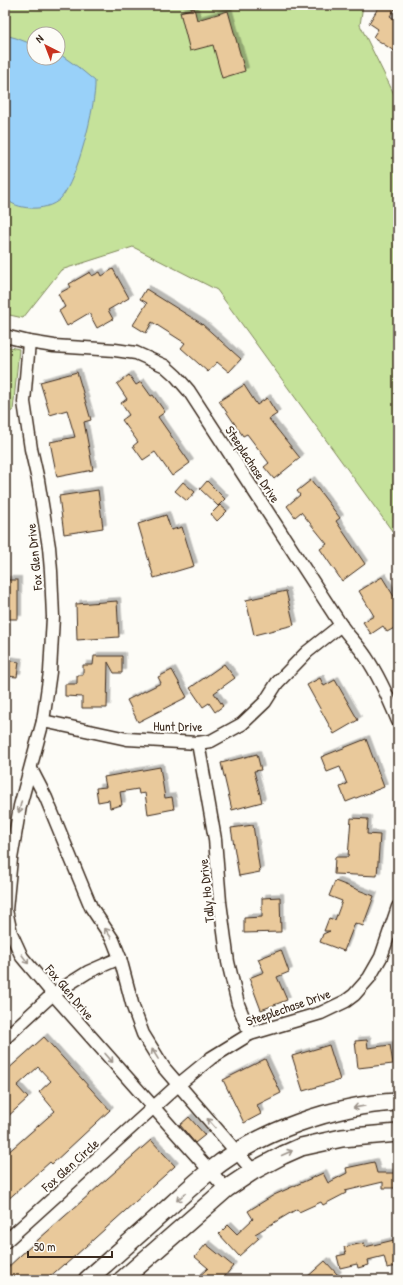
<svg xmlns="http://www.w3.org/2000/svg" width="403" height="1285" font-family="'Patrick Hand',sans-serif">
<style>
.green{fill:#c5e29a;stroke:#80865c;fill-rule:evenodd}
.water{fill:#99d1f9;stroke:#738ea1}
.building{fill:#e9c99b;stroke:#3b2a1e;filter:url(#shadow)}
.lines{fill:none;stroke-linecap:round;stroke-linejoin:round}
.street-casing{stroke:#3b2a1e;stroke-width:15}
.secondary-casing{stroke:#3b2a1e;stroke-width:20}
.street{stroke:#fdfcf7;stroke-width:12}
.secondary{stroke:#fdfcf7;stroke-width:17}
.oneway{stroke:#9c938a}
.labels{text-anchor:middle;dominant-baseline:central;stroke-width:4;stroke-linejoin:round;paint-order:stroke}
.street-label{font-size:13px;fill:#3b2a1e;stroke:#fdfcf7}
</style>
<defs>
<filter id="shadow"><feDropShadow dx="3.5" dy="-3.5" stdDeviation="0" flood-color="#0004"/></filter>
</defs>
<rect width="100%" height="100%" fill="#fdfcf7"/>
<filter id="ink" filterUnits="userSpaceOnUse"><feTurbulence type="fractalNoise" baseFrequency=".025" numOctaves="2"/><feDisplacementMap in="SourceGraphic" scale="8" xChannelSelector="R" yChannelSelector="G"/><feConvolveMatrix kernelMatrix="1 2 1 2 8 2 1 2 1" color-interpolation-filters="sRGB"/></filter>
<g filter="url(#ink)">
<g class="green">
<path d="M5,5H363L360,25L394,94L398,99V539L217,290L133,247L61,270L23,318L5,314ZM34,34H58V58H34Z"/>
<polygon points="5,346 19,349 13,411 5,412"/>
</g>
<path class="water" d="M5,35L16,38L34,45V58H58V54L61,55L78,67L95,81C96,106 77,180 61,198C54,206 40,209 30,208C20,207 12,205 5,198Z"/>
<g class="building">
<polygon points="380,5 389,5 395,9 390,16 398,22 398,44 394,51 373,37 378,29 369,23"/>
<polygon points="194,8 197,20 228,11 245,71 222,78 213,45 190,51 180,12"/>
<polygon points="113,269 129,298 108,310 113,319 97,328 89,313 67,326 59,311 65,307 58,294 71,287 69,284 90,272 92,276 100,272 102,276"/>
<polygon points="146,289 202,324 241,359 229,372 217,362 208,372 181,348 185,343 152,322 146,333 133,325 147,303 140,299"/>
<polygon points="77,372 91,420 84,422 93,470 57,477 50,442 75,437 67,410 50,415 40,382"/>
<polygon points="129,375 136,385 141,382 151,396 153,395 165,412 158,417 190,463 172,476 155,452 143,460 133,446 138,442 122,420 129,415 121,403 127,399 117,384"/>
<polygon points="244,385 257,405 267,398 277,414 269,419 300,458 274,479 264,467 269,463 247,434 243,436 219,401"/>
<polygon points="311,480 340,518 336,521 365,564 342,581 320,549 327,544 301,512 295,517 287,506 300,495 297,491"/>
<polygon points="207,481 225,499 218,506 200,489"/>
<polygon points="183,482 195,492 187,501 175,491"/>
<polygon points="98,490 103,528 64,534 59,496"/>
<polygon points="220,505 227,511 217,521 211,514"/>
<polygon points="166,515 171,530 182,527 194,566 154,578 138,524"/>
<polygon points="382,577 398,603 398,626 387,632 383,626 371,634 363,622 374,616 359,591"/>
<rect x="5" y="580" width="13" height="39"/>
<polygon points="286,591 294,625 254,635 246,600"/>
<polygon points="117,601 119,637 77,640 76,604"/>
<polygon points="94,656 122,656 122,673 114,673 108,662 107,708 82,708 82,697 65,696 65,684 77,684 77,675 83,675 83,665 93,665"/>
<polygon points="5,660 19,662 17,677 5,676"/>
<polygon points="224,664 235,678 214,693 223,706 215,712 209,703 203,707 190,688"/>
<polygon points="172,670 187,697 138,722 127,700 161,683 158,677"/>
<polygon points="320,678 324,686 335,680 358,720 334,734 307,685"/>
<polygon points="366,739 384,787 346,802 340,787 347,784 340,767 327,772 321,757"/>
<polygon points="257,754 261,770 254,771 262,802 232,810 221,763"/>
<polygon points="160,767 165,798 172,797 174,809 148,814 145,793 139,794 138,789 120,792 122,805 110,808 109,800 98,802 96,788 106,787 104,777"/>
<polygon points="351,818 368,819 367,834 380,835 377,876 334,874 335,857 348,857"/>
<polygon points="253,825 260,872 239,876 231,828"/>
<polygon points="335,881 374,896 363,926 355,923 344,951 320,942 323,934 330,931 324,931 329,918 335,920 342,901 329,896"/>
<polygon points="280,897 281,932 244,933 244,918 262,917 262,898"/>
<polygon points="281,950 289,972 277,977 287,1000 261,1010 249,978 264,972 258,959"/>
<polygon points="44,1037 110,1110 52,1164 50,1162 5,1202 5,1155 55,1111 39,1092 51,1081 38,1067 17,1086 28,1098 5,1119 5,1072"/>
<polygon points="367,1040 368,1048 390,1045 393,1064 358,1068 355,1041"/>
<polygon points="329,1045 340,1080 303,1091 292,1056"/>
<polygon points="265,1059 281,1093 257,1105 261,1114 244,1123 223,1080"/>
<polygon points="189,1117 205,1135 195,1143 180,1125"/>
<polygon points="151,1140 175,1166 65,1265 64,1264 46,1280 5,1280 5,1270 21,1255"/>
<polygon points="374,1162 377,1173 398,1173 398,1188 383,1188 383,1182 345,1191 346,1193 323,1205 321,1202 299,1212 297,1209 255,1234 259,1238 239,1256 219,1234 228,1225 237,1234 253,1219 248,1211 274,1195 323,1173 328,1183 347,1173 346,1168"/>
<polygon points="398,1239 398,1266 387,1268 384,1256 368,1260 369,1265 358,1268 357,1264 340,1268 337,1256 346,1254 344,1247 364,1243 365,1247"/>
<polygon points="206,1244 233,1266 222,1280 195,1280 208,1268 195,1257"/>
<polygon points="325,1261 338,1275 333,1280 304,1280"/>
</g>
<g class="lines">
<g class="street-casing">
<g id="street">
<path d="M5,336L29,342L54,346L115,350L136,353L165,366L176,376L189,391L341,625C348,636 359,646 366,657C379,676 389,699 398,721"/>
<polyline points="29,342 24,402 31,449 38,480 49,547 51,571 53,617 50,672 43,721 20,806 11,859 6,910 11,933 22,957 53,994 226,1189"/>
<polyline points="43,721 127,739 198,743 211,741 242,724 265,702 277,683 307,652 341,625"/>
<polyline points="198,743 215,839 220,902 228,962 238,1004 250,1034"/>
<polyline points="31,769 46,798 91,907 113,940 120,958 133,1007 143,1034 164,1068 253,1171"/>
<polyline points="5,1038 53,994 88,972 120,958"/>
<polyline points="5,1242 178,1085 211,1058 250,1034 321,1013 346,1001 354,995 369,978 381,957 398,907"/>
</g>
</g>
<g class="secondary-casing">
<g id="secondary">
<path d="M87,1280C114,1256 142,1232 169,1207C182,1195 196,1182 210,1171C260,1131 334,1105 398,1102"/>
<polyline points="122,1280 226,1189 253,1171 283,1155 301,1147 342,1138 398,1133"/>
</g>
</g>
<use href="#street" class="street"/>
<use href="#secondary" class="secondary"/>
</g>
<defs><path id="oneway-shaft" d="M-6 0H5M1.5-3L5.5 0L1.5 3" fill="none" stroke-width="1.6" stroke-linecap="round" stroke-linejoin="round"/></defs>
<g class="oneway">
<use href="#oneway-shaft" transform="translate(20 807) rotate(103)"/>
<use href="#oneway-shaft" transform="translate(108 933) rotate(-124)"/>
<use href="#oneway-shaft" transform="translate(25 959) rotate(54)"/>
<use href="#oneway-shaft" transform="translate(155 1054) rotate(-122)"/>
<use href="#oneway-shaft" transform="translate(109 1058) rotate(49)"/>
<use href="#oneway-shaft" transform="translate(359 1107) rotate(170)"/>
<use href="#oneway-shaft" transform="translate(211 1123) rotate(-131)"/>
<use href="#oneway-shaft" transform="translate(287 1153) rotate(-24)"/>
<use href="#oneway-shaft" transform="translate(181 1197) rotate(138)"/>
</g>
</g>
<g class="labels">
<g class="street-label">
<text transform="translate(253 464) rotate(57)">Steeplechase Drive</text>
<text transform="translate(34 557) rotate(-96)">Fox Glen Drive</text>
<text transform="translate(178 726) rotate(1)">Hunt Drive</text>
<text transform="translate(206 891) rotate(-96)">Tally Ho Drive</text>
<text transform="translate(70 992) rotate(50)">Fox Glen Drive</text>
<text transform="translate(288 1007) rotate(-19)">Steeplechase Drive</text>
<text transform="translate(70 1165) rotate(-42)">Fox Glen Circle</text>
</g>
</g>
<rect width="403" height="1285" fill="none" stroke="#fdfcf7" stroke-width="20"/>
<rect x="10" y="10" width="383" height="1265" fill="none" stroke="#3b2a1e" stroke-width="1.5" filter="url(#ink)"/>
<g transform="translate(46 46) rotate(318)"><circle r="19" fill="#fdfcf7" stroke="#afa8a0"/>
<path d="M0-3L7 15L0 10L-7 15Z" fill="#c8321e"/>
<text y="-6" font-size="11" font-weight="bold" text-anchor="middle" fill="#3b2a1e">N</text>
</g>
<path d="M28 1251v6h84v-6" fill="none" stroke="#3b2a1e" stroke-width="2"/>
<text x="34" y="1251" font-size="12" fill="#3b2a1e" stroke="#fdfcf7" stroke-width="3" paint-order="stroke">50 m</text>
</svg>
